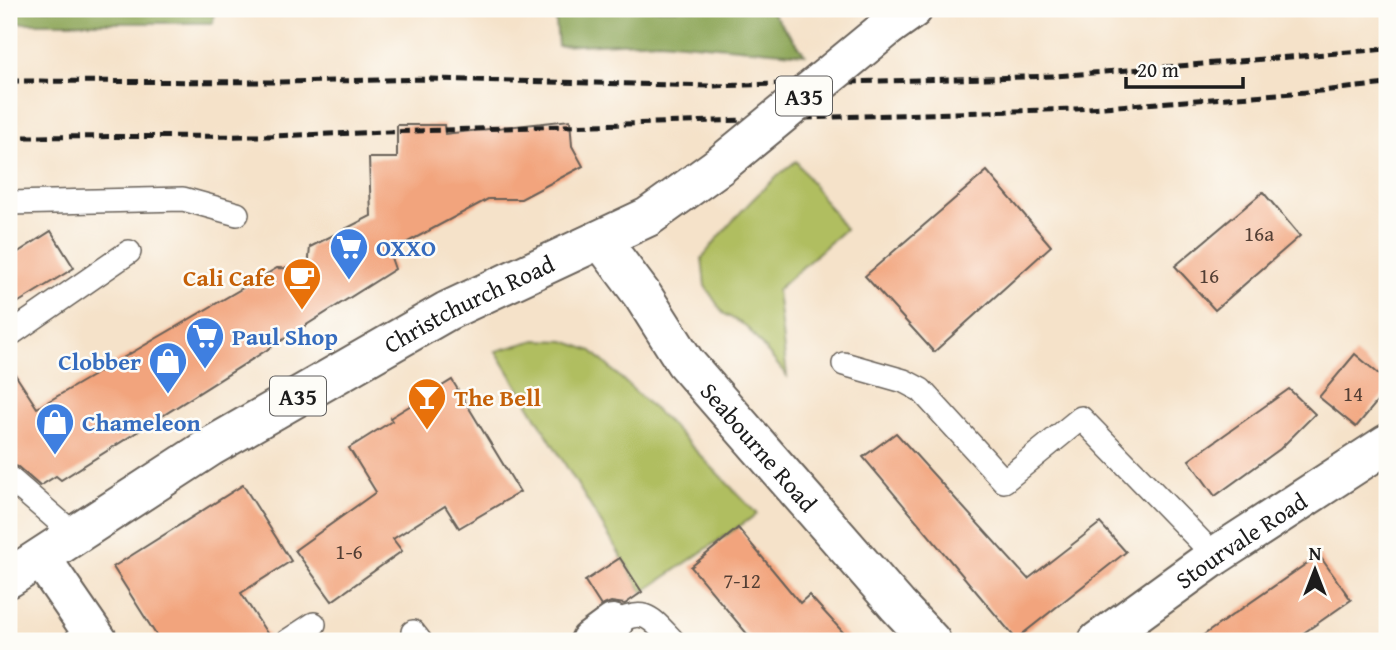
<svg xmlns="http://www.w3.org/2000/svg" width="1396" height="650" font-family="'Gentium Book Plus',serif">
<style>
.green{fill:#b0be60;stroke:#666d3e;stroke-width:2}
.forest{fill:#8ca556;stroke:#546039;stroke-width:2}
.building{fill:#f2a47d}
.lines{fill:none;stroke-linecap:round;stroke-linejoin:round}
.lane-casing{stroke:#686159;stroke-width:26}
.street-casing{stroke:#686159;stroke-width:42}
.secondary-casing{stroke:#686159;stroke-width:42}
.primary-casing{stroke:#686159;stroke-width:42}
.lane{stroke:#fff;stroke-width:23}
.street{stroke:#fff;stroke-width:38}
.secondary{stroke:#fff;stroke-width:38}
.primary{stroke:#fff;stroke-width:38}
.rail{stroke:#1c1c1c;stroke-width:5;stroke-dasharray:10 5;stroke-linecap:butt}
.primary-bridge-casing{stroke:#686159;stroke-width:42;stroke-linecap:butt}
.primary-bridge{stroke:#fff;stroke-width:38}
.labels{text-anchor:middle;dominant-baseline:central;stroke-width:5;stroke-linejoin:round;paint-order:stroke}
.number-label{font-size:21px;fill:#523e34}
.shield{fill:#fdfcf7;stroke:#605f5e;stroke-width:2}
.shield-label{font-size:23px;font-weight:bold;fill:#1c1c1c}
.shop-label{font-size:24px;font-weight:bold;fill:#366cbe;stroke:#fdfcf7;text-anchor:start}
.food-label{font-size:24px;font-weight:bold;fill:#c56008;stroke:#fdfcf7;text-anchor:end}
.street-label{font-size:24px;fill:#1c1c1c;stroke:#fdfcf7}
</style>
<rect width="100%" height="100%" fill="#fdfcf7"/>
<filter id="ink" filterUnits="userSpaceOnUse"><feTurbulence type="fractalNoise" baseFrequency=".0143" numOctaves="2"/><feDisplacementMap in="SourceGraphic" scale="14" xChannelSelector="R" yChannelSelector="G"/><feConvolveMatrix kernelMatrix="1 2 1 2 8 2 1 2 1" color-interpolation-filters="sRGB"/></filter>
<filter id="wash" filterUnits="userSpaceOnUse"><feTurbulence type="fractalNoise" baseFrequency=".00686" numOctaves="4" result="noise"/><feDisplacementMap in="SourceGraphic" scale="28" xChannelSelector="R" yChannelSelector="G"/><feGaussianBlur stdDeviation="1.57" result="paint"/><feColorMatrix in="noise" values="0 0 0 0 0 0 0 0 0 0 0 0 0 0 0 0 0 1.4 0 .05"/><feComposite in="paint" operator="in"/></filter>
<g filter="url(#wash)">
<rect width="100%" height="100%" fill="#f5e2c9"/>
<g class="green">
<path d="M796,161L845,229L777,290L787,376L746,326L723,313L705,286L702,258C729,223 761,188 796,161Z"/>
<polygon points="536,340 565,341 592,351 671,425 757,514 643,592 496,351"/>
</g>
<g class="forest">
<polygon points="9,9 290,9 214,11 213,23 9,23"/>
<polygon points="555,9 769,9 805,54 660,41 558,46"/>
</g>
<g id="blocks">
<g class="building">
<polygon points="570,120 572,146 583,166 521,199 488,199 389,252 395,269 61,480 56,476 40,486 18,467 9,464 9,365 37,408 277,268 308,269 310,247 371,216 369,158 397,158 397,125 444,125 445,134"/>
<polygon points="987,171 1051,246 934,352 865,276"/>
<polygon points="1263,192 1300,236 1215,310 1175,266"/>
<polygon points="51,231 74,268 9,308 9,258"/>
<polygon points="1355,354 1387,381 1387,390 1356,427 1319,397"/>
<polygon points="452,380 520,492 459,528 445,506 393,539 402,551 332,601 295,550 376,492 349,448 392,421 390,418"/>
<polygon points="1289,389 1315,414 1280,449 1215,496 1189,460"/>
<polygon points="896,433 1028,579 1100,523 1126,552 1016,639 863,457"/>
<polygon points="243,485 291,561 241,593 272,641 160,641 113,567"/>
<polygon points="738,528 800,603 809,595 851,641 753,641 691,567"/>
<polygon points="1319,555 1351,600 1292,641 1195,641"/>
<polygon points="620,558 642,592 625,604 611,602 601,606 585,581"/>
</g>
</g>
</g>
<g filter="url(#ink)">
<use href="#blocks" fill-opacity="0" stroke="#686159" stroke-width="2"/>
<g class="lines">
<g class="lane-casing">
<g id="lane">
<polyline points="9,203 183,199 237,214"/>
<polyline points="9,335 129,252"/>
<polyline points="844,364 904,381 921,390 1004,481 1081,418 1215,556"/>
<polyline points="9,478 76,536"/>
<path d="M613,624C645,606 651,618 673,641"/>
<polyline points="413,632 420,641"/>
<polyline points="288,641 314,624"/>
</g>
</g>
<g class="street-casing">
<g id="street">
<polyline points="41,558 98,641"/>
<polyline points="590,641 613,624"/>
<path id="s1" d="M1098,641L1215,556L1387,444"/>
</g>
</g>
<g class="secondary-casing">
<g id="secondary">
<path id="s2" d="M601,240L643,296L685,362L898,606L931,641"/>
</g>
</g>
<g class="primary-casing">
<g id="primary">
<polyline points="889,26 913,9"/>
<path id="s3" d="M9,578L210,447L447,311L648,217L719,166"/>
</g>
</g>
<use href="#lane" class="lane"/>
<use href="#street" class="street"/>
<use href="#secondary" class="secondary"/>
<use href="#primary" class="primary"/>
<g class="rail">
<polyline points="9,81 280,82 431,79 711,86 1055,76 1387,49"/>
<polyline points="9,137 268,136 1076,109 1320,91 1387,84"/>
</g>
<g class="primary-bridge-casing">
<polyline id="primary-bridge" points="719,166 889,26"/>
</g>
<use href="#primary-bridge" class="primary-bridge"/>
</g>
</g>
<defs>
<g id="supermarket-pin" transform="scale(2.0125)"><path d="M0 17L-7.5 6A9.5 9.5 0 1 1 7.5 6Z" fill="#3f7fe0" stroke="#fdfcf7"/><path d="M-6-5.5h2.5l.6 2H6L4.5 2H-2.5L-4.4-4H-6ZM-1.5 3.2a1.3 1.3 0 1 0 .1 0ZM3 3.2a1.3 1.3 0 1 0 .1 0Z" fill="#fff"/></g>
<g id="cafe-pin" transform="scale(2.0125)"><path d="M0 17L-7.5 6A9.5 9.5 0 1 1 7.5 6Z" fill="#e8710a" stroke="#fdfcf7"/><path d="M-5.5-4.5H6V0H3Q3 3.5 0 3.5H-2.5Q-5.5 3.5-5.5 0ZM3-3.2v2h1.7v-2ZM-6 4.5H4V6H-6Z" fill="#fff"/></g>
<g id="shop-pin" transform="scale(2.0125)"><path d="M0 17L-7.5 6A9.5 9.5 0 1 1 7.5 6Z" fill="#3f7fe0" stroke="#fdfcf7"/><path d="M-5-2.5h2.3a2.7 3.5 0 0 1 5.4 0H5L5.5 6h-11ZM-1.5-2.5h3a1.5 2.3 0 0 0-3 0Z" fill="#fff"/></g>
<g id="bar-pin" transform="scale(2.0125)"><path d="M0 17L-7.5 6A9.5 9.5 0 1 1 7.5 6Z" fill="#e8710a" stroke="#fdfcf7"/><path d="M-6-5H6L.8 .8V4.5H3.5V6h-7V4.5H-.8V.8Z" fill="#fff"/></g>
</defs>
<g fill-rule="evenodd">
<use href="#supermarket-pin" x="349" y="247"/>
<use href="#cafe-pin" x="302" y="277"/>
<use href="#supermarket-pin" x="205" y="336"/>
<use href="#shop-pin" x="168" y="361"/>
<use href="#bar-pin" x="427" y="397"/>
<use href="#shop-pin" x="55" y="422"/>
</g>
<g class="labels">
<g class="number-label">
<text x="1259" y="233">16a</text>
<text x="1209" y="275">16</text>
<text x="1353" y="393">14</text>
<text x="349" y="551">1-6</text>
<text x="742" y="580">7-12</text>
</g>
<g class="shield">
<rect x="776" y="76.5" width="56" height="39" rx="5"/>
<rect x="270" y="376.5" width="56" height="39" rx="5"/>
</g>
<g class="shield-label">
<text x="804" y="96">A35</text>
<text x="298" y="396">A35</text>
</g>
<g class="shop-label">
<text x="376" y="247">OXXO</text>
<text x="232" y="336">Paul Shop</text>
<text x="141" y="361" text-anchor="end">Clobber</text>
<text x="82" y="422">Chameleon</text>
</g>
<g class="food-label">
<text x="275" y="277">Cali Cafe</text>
<text x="454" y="397" text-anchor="start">The Bell</text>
</g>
<g class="street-label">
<text stroke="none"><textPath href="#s3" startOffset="536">Christchurch Road</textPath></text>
<text stroke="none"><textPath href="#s2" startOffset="261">Seabourne Road</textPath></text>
<text stroke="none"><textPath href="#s1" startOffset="175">Stourvale Road</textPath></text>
</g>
</g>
<rect width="1396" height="650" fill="none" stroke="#fdfcf7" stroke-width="35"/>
<g transform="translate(1315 570)" stroke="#fdfcf7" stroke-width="5" paint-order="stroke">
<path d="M0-5L12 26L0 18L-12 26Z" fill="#1c1c1c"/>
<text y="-10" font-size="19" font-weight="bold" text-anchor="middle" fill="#1c1c1c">N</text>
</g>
<path d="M1126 77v10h117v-10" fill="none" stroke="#1c1c1c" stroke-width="3.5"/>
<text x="1137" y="77" font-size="21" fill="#1c1c1c" stroke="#fdfcf7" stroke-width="5" paint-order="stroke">20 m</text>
</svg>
